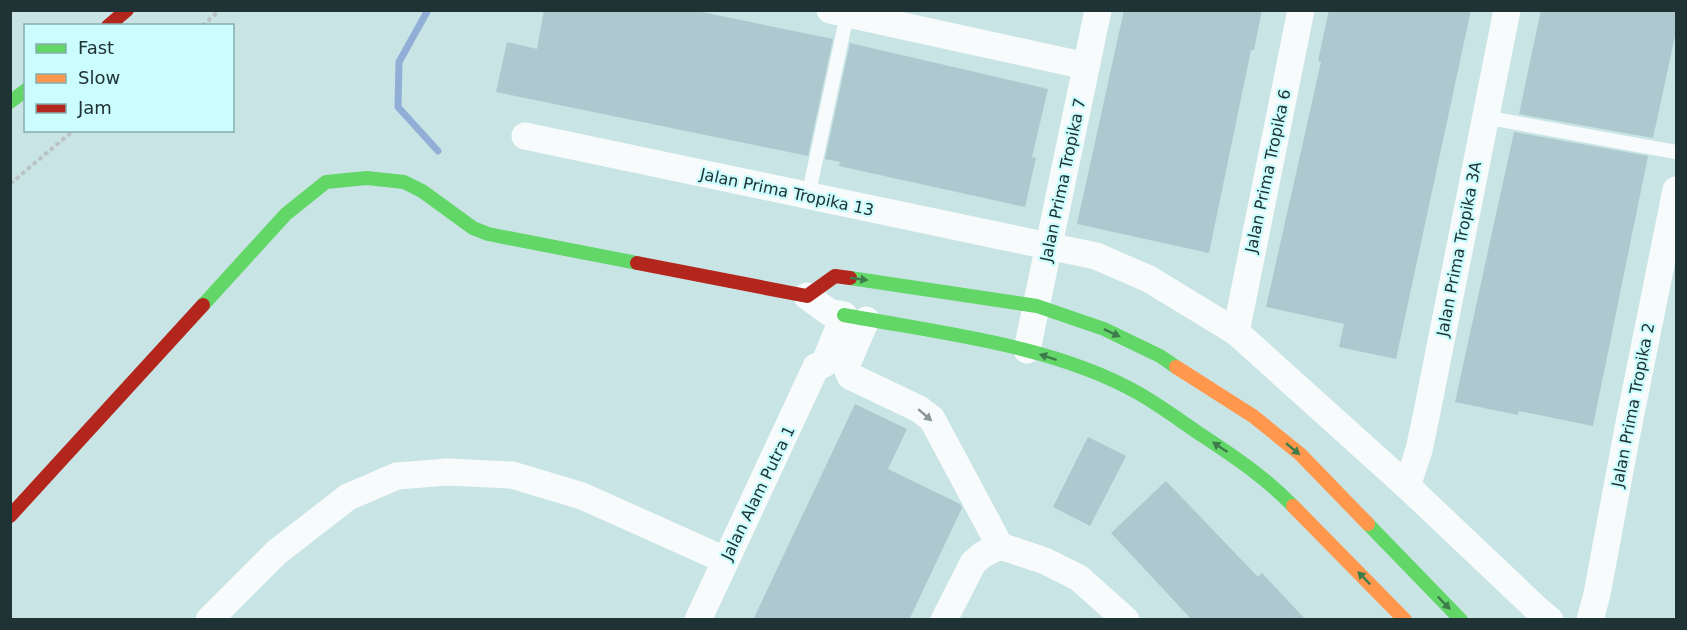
<svg xmlns="http://www.w3.org/2000/svg" width="1687" height="630" font-family="'DejaVu Sans',sans-serif">
<style>
.lines{fill:none;stroke-linecap:round;stroke-linejoin:round}
.stream{stroke:#91afd6;stroke-width:7}
.building{fill:#aec8d0}
.path{stroke:#bac4c4;stroke-width:4;stroke-dasharray:4.5 3;stroke-linecap:butt}
.lane{stroke:#f7fbfb;stroke-width:14}
.street{stroke:#f7fbfb;stroke-width:27}
.fast{stroke:#63d668;stroke-width:14}
.slow{stroke:#ff974d;stroke-width:14}
.jam{stroke:#b3261e;stroke-width:14}
.oneway{fill:#3e7c4b}
.oneway2{fill:#8c9798}
.labels{text-anchor:middle;dominant-baseline:central;stroke-width:4.5;stroke-linejoin:round;paint-order:stroke}
.street-label{font-size:16px;fill:#203334;stroke:#cbfcfe}
</style>
<rect width="100%" height="100%" fill="#c9e4e5"/>
<g class="lines">
<polyline class="stream" points="428,10 399,62 398,107 438,151"/>
</g>
<g class="building">
<polygon points="544,10 692,10 833,39 808,156 496,92 507,42 537,49"/>
<polygon points="1124,10 1262,10 1254,50 1251,50 1209,253 1077,224"/>
<polygon points="1329,10 1471,10 1396,359 1339,347 1344,324 1266,307 1321,62 1318,61"/>
<polygon points="1541,10 1677,10 1677,27 1653,138 1519,114"/>
<polygon points="850,43 1048,89 1032,157 1036,158 1025,207 839,166 840,162 825,159"/>
<polygon points="1514,132 1648,156 1593,426 1519,411 1518,415 1455,402"/>
<polygon points="855,404 907,429 888,469 960,504 962,508 943,548 909,620 753,620"/>
<polygon points="1088,437 1126,456 1090,526 1053,507"/>
<polygon points="1166,481 1258,577 1262,573 1306,620 1192,620 1111,533"/>
</g>
<g class="lines">
<g class="path">
<polyline points="202,26 220,10"/>
<polyline points="10,184 74,130"/>
</g>
<g class="lane">
<polyline points="1484,117 1676,152"/>
<polyline points="808,197 848,10"/>
</g>
<g class="street">
<polyline points="830,10 1086,66"/>
<polyline points="525,136 1096,256 1149,279 1236,332 1407,486 1539,611 1550,620"/>
<polyline points="807,296 829,312 844,315 824,364 816,367"/>
<polyline points="866,320 846,366 850,376 919,409 932,419 1000,546"/>
<polyline points="1236,332 1301,10"/>
<polyline points="1027,350 1098,10"/>
<polyline points="1407,486 1419,450 1427,412 1507,10"/>
<polyline points="209,620 277,552 348,497 397,476 448,472 512,475 582,496 725,560"/>
<polyline points="698,620 816,367"/>
<polyline points="944,620 973,563 982,555 1000,546 1045,561 1079,578 1126,620"/>
<polyline points="1590,620 1597,594 1628,428 1676,190"/>
</g>
<g class="fast">
<polyline points="10,102 26,90"/>
<polyline points="850,278 1037,306 1104,329 1160,356 1176,367"/>
<polyline points="203,305 286,214 326,182 367,178 404,182 422,191 473,228 488,234 637,263"/>
<path d="M844,315C939,333 1054,345 1138,393C1161,406 1182,422 1203,436C1235,457 1267,479 1293,506"/>
<polyline points="1368,524 1461,620"/>
</g>
<g class="slow">
<polyline points="1176,367 1253,416 1300,454 1368,524"/>
<polyline points="1293,506 1405,620"/>
</g>
<g class="jam">
<polyline points="108,26 127,10"/>
<polyline points="637,263 807,296 835,276 850,278"/>
<polyline points="10,516 203,305"/>
</g>
</g>
<defs><path id="oneway-solid" d="M-6-.8H1V-3.2L6.5 0L1 3.2V.8H-6Z" transform="scale(1.5)"/></defs>
<g class="oneway">
<use href="#oneway-solid" transform="translate(859 279) rotate(8)"/>
<use href="#oneway-solid" transform="translate(1112 333) rotate(25)"/>
<use href="#oneway-solid" transform="translate(1048 357) rotate(-162)"/>
<use href="#oneway-solid" transform="translate(1220 447) rotate(-146)"/>
<use href="#oneway-solid" transform="translate(1293 449) rotate(40)"/>
<use href="#oneway-solid" transform="translate(1364 578) rotate(-134)"/>
<use href="#oneway-solid" transform="translate(1444 603) rotate(46)"/>
</g>
<use class="oneway2" href="#oneway-solid" transform="translate(925 415) rotate(41)"/>
<g class="labels">
<g class="street-label">
<text transform="translate(1268 171) rotate(-78)">Jalan Prima Tropika 6</text>
<text transform="translate(1063 180) rotate(-78)">Jalan Prima Tropika 7</text>
<text transform="translate(787 192) rotate(12)">Jalan Prima Tropika 13</text>
<text transform="translate(1459 249) rotate(-79)">Jalan Prima Tropika 3A</text>
<text transform="translate(1633 405) rotate(-79)">Jalan Prima Tropika 2</text>
<text transform="translate(758 493) rotate(-64)">Jalan Alam Putra 1</text>
</g>
</g>
<rect width="1687" height="630" fill="none" stroke="#203334" stroke-width="24"/>
<rect x="24" y="24" width="210" height="108" fill="#cbfcfe" stroke="#87acad" stroke-width="1.5"/>
<rect x="36" y="44" width="30" height="9" fill="#63d668" stroke="#87acad" stroke-width="1.5"/>
<text x="78" y="54" font-size="18" fill="#203334">Fast</text>
<rect x="36" y="74" width="30" height="9" fill="#ff974d" stroke="#87acad" stroke-width="1.5"/>
<text x="78" y="84" font-size="18" fill="#203334">Slow</text>
<rect x="36" y="104" width="30" height="9" fill="#b3261e" stroke="#87acad" stroke-width="1.5"/>
<text x="78" y="114" font-size="18" fill="#203334">Jam</text>
</svg>
